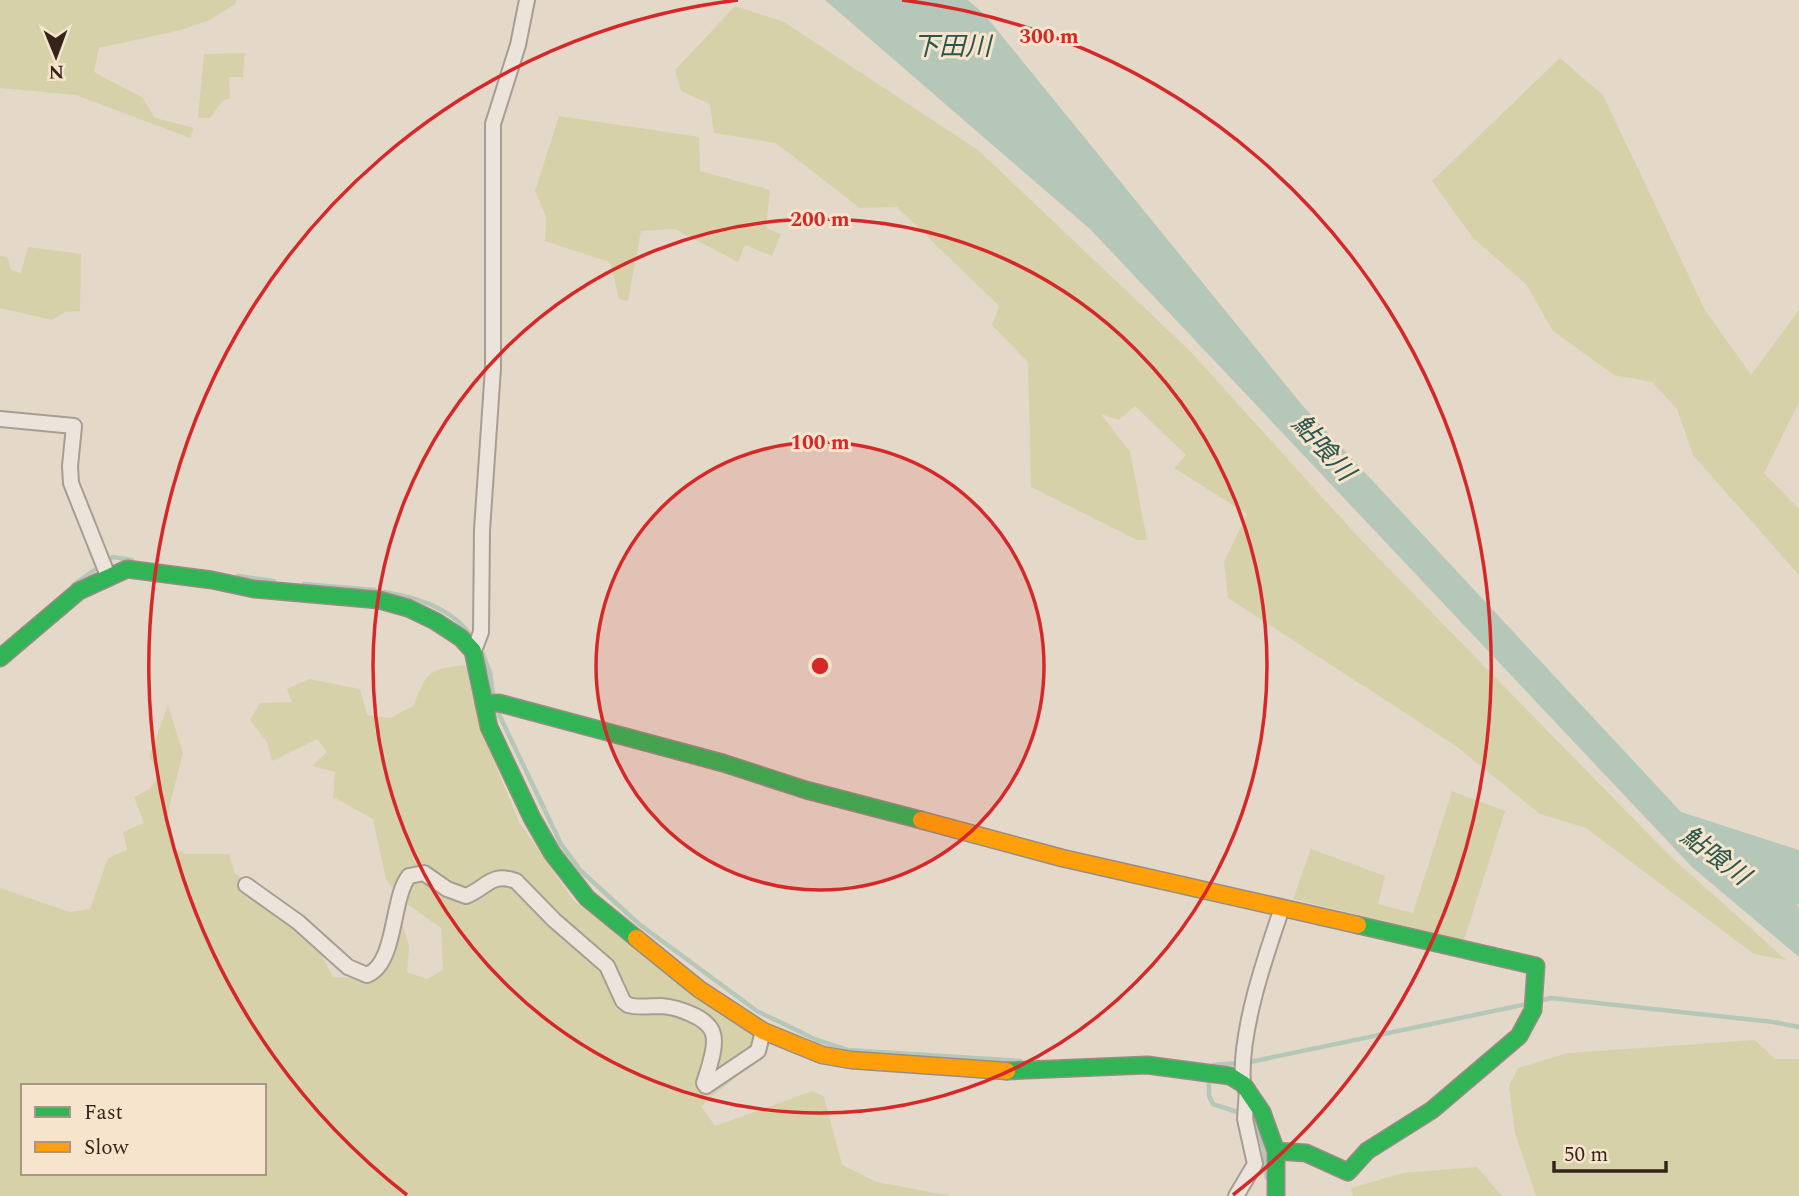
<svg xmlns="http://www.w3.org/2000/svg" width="1799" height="1196" font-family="Spectral,'Noto Sans JP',serif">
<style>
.green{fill:#d7d1aa;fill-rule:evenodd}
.water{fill:#b5c7b9}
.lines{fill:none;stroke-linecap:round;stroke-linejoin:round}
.stream{stroke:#b5c7b9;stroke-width:4.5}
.street-casing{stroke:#a89d92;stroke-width:18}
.fast-casing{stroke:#988d82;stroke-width:19}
.slow-casing{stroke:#988d82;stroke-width:19}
.street{stroke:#ece4db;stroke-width:14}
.fast{stroke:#30b455;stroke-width:16}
.slow{stroke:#ff9f0a;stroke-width:16}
.ring{fill:none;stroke:#d62828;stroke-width:3.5}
.labels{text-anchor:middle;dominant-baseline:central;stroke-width:6;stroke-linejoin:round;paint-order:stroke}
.water-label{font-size:26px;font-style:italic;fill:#2a574d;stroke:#f6e4cd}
.centre{fill:#d62828;stroke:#f6e4cd;stroke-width:3.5}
.ring-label{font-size:21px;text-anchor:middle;font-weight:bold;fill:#d62828;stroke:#f6e4cd;stroke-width:6;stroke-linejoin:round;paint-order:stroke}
</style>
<rect width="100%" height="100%" fill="#e4d8c8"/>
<g class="green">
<polygon points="0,0 236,0 235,4 208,21 181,30 99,48 94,72 143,98 155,118 194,128 190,138 76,95 0,88"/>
<polygon points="735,6 784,22 978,150 1191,352 1360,539 1669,855 1786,960 1754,954 1586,828 1540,814 1456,746 1228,598 1224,562 1247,514 1174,468 1186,455 1135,406 1119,420 1101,414 1130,452 1147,540 1137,540 1031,487 1028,362 992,325 999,306 897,207 860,208 776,143 714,133 710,104 681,91 675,70"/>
<polygon points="245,53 243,77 229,77 230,98 222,101 210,118 198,118 204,54"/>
<polygon points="1560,58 1603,95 1705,310 1751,375 1799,310 1799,402 1764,473 1799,509 1799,575 1693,455 1677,409 1652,382 1614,375 1553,331 1526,284 1473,238 1432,181"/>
<polygon points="559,116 699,137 700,171 770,190 766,228 781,234 772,256 745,245 738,262 675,229 641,231 628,301 619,299 610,262 545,241 546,217 535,191"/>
<polygon points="28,247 81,254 80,311 65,312 52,320 0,308 0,256 7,257 11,270 21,273"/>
<path d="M467,665L473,699L481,730L519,822L574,901L666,971L757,1034L753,1063L701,1106L715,1126L813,1091L824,1097L842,1165L877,1182L952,1196H0V888L70,912L90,909L108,858L127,850L123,832L144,823L134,797L150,789L160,773L149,757L168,705L183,753L167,816L174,848L185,854H229L235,874L271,892L302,918L333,977L375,979L380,950L403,926L409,946L407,972L427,979L443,970L441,928L402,900L386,879L373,819L333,797L335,772L312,766L327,752L317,739L272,761L267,742L250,720L260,703L292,702L287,689L309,679L360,689L367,715L390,718L413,706C428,670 429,669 467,665ZM23,1086H264V1173H23Z"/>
<polygon points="1452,791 1505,811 1464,940 1293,899 1311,849 1385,876 1378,904 1413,913"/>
<polygon points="1755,1040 1775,1059 1799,1059 1799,1196 1536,1196 1515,1133 1509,1086 1518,1068 1568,1053"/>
<polygon points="1477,1167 1502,1196 1353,1196 1351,1188 1403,1173"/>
</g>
<polygon class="water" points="825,0 968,0 984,14 1302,405 1681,812 1799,850 1799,904 1797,904 1799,909 1799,957 1692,867 1091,230"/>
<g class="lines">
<g class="stream">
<polyline points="238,576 274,581"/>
<polyline points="304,584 375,590"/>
<polyline points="73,585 113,557 132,560"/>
<path d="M384,592C415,597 455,609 472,638"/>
<polyline points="483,654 490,673 494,700"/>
<polyline points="496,708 561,844 581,871 639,924 757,1011 817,1040 848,1050 1020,1061"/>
<polyline points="1539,1001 1551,998 1773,1022 1799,1027"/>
<polyline points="1214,1065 1250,1062 1527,1004"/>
<polyline points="1209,1079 1209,1096 1213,1104 1255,1118 1264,1150 1267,1178"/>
</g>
<g class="street-casing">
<g id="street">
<polyline points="0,419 74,426 70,466 71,483 108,576"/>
<polyline points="475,648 481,632 482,530 493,368 493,124 518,45 527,0"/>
<path d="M246,885L298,922L348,967L367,975C397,963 391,898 409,876L424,873L447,889L466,896C487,888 490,872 516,881L554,920L607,966L623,1001L628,1005C638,1008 650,1006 661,1006C676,1007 709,1017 713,1034C717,1047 708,1070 704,1083L706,1086L758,1051L763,1031"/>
<path d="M1243,1084C1239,1033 1265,957 1282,908"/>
<polyline points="1236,1196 1255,1164 1245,1119 1247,1089"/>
</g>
</g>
<g class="fast-casing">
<g id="fast">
<polyline points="0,658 79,591 127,569 212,580 254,589 379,600 408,608 435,621 461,638 473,651 489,727 532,818 552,853 587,898 636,938"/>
<polyline points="484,704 499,703 723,763 806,790 921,820"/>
<polyline points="1007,1071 1147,1065 1230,1076 1243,1084 1262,1112 1276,1151 1276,1196"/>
<polyline points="1276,1151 1306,1153 1348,1172 1367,1151 1432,1110 1519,1036 1533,1010 1536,966 1358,925"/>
</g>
</g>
<g class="slow-casing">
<g id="slow">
<polyline points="921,820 1062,858 1358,925"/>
<polyline points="636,938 699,989 763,1031 822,1055 851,1060 1007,1071"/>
</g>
</g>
<use href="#street" class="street"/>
<use href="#fast" class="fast"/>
<use href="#slow" class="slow"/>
</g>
<circle cx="820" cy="666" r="224" fill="#d62828" fill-opacity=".12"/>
<g class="ring">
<circle cx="820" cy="666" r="224"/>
<circle cx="820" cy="666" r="447"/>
<path d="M407 1195A671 671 0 0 1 738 0M902 0A671 671 0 0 1 1233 1195"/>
</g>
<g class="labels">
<g class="water-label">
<text x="952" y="47">下田川</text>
<text transform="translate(1323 448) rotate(48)">鮎喰川</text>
<text transform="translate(1715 856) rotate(37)">鮎喰川</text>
</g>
</g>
<circle cx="820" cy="666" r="10" class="centre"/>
<g class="ring-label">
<text x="1049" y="43">300 m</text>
<text x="820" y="226">200 m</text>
<text x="820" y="449">100 m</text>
</g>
<rect x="21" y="1084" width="245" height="91" fill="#f6e4cd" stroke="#a99786" stroke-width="2"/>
<rect x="35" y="1107" width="35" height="10" fill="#30b455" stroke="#a99786" stroke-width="2"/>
<text x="84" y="1119" font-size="21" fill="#36241b">Fast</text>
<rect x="35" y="1142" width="35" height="10" fill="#ff9f0a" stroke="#a99786" stroke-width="2"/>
<text x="84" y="1154" font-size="21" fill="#36241b">Slow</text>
<g transform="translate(56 56) rotate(179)" stroke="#f6e4cd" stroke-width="5" paint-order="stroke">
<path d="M0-5L12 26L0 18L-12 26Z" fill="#36241b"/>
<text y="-10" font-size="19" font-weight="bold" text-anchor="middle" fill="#36241b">N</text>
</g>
<path d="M1554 1161v10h112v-10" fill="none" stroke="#36241b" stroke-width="3.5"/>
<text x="1564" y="1161" font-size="21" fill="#36241b" stroke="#f6e4cd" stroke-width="5" paint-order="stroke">50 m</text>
</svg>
